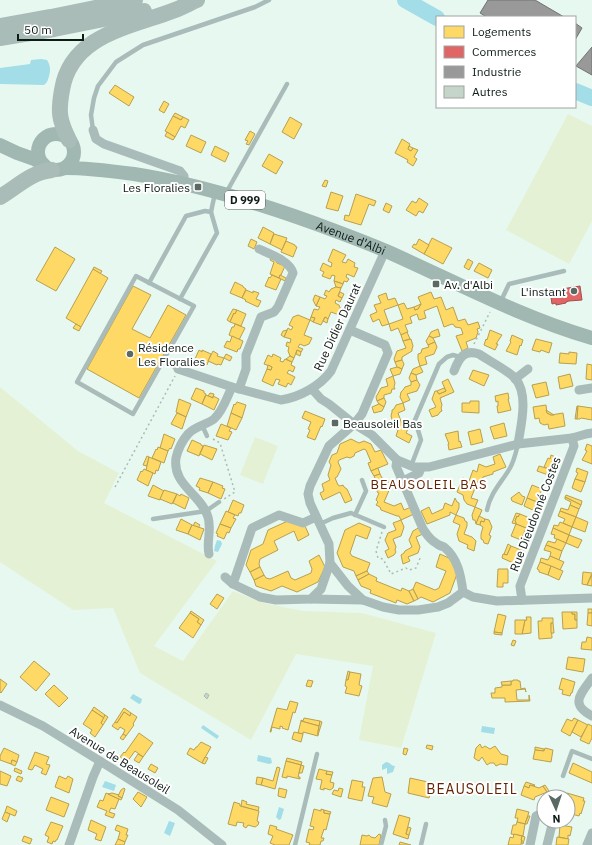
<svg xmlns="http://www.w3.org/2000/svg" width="592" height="845" font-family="'IBM Plex Sans',sans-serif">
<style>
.green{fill:#e5f1d4}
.water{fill:#a2dde8}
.homes{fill:#ffd966;stroke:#b7a04e}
.shops{fill:#e06666;stroke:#a1504e}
.industry{fill:#999;stroke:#6f7472}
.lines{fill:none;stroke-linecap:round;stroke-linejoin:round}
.river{stroke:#a2dde8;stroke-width:16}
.building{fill:#c6d5c9;stroke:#afbcb3}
.path{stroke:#abbcb8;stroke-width:1.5;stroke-dasharray:2 3;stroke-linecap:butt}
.lane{stroke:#a9bcba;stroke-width:4.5}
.street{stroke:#a9bcba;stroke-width:9}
.primary{stroke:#a1b7b2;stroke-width:14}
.highway{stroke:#aabcb8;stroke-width:16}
.poi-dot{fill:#5a6962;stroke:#fff;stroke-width:1.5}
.labels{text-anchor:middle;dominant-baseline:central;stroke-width:4;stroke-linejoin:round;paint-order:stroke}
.shield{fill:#fff;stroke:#56605c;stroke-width:1}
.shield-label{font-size:11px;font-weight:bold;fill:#0e1c16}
.poi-label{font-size:12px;fill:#0e1c16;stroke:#fff;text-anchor:start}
.street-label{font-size:12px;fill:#0e1c16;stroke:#fff}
.neighbourhood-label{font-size:13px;letter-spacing:1px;fill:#632404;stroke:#fff}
.quarter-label{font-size:14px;letter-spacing:1px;fill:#632404;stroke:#fff}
</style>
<rect width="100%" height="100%" fill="#e7f8f0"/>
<g class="green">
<polygon points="568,114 592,126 592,221 569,264 506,230"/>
<polygon points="0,387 78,451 119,473 104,503 217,561 154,646 183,661 233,591 264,603 303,611 362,613 436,633 401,748 359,740 373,666 296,654 251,740 140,673 113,608 73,610 0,562"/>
<polygon points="255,437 278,446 263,484 240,475"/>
</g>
<g class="water">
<path d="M41,59L47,60C52,67 50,75 47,82L44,85L0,84V68L30,64L31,60Z"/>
<polygon points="217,540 221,541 222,544 218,552 214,551 215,546"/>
<polygon points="133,694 142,699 141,703 139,704 130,698"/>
<polygon points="203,725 219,736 217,739 201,728"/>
<polygon points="482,726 495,728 494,734 481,732"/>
<polygon points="258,755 271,758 272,763 269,764 257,761"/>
<path d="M386,762C390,762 391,766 395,766L393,772L387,774V768L382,770V765Z"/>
<polygon points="105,781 116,785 114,791 102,787"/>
<polygon points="279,807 284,809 281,819 279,820 276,817"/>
<polygon points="169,821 175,823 170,836 164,833"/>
</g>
<g class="homes">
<polygon points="115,85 134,97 129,106 109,93"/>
<polygon points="164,101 169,104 164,113 159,110"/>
<polygon points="175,113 183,117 181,120 173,116"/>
<polygon points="173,116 181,120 183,117 189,120 185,128 181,126 175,137 165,131"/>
<polygon points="290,117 302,124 294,139 282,132"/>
<polygon points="250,131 255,134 249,145 246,144 248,141 245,140"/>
<polygon points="167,132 175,137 173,140 165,136"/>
<polygon points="191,135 206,142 201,153 186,146"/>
<polygon points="402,139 410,144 408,149 411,151 413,148 418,150 414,157 417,159 413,166 407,162 408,160 395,153"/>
<polygon points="215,146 229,153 225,162 211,155"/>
<polygon points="409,146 413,148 411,151 408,149"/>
<polygon points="269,154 283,162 276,174 262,166"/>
<polygon points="325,180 328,181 326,187 322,186"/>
<polygon points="331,192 343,196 338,211 326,208"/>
<polygon points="356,194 376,201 374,206 369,204 361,225 344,220 345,215 349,216"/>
<polygon points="419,198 428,204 423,213 419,211 416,216 406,210 412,201 416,203"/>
<polygon points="386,203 392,206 389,213 383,210"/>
<polygon points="263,227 274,233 270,244 258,238"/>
<polygon points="274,234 287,238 282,250 270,244"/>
<polygon points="432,238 452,248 443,264 424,254"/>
<polygon points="251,239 257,242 254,249 248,246"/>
<polygon points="419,239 429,245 424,254 412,247 414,244 416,245"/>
<polygon points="286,241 295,245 295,246 297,247 293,257 281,252"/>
<polygon points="55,247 75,259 56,291 36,280"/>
<polygon points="333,249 346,255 342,262 346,263 348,259 355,263 354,267 358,268 354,277 347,274 346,277 349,279 347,282 344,281 343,284 334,281 335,276 332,275 330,279 322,276 324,272 320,270 323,263 331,267 332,263 328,261"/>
<polygon points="271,258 276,260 277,263 285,266 281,275 280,275 279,278 270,274 274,262 270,260"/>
<polygon points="468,259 473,262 469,270 464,267"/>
<polygon points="479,263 492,270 488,278 474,271"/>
<polygon points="94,267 102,271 100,274 93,269"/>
<polygon points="93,269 108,278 81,327 66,318"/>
<polygon points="272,275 281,279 276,290 265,286 269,277 270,278"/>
<polygon points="280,275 286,278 285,281 279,278"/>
<polygon points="334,281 343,284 341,288 336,287"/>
<polygon points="235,282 243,286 243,287 246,289 242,298 230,293"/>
<polygon points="133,286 151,295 132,329 150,338 168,305 186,315 139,398 87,369"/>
<polygon points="336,287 341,288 338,296 342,298 340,302 336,300 335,303 339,305 341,310 339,315 331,312 328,319 325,317 321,325 313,322 315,318 311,317 314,309 318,310 320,307 316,306 320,297 325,299 327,296 324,295 326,290 329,292 331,289"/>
<polygon points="246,290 253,293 253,291 259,293 256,299 261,301 258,307 245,301 246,300 242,298"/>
<polygon points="340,292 344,294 342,298 338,296"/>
<polygon points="431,292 434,299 441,297 446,310 453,307 458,321 465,319 468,325 478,322 480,328 477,329 478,332 476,338 466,342 468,348 462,351 456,336 463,334 461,328 455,327 454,325 452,324 444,327 437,306 424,311 426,318 419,320 417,314 410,317 412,323 405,325 408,332 401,335 398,328 391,331 389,324 403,319 398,305 404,303 407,309 414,307 415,310 418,309 421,304 418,297"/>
<polygon points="386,293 388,300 395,298 398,305 384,310 389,324 382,326 379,319 373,322 370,315 377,312 374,305 381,303 378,296"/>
<polygon points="315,295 320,297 316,306 313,300"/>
<polygon points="421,304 418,309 415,310 414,307"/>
<polygon points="233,309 237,310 235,314 234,313 230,322 227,320"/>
<polygon points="237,310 246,314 241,326 230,322 234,313 235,314"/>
<polygon points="298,315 310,320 304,335 312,338 309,344 304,346 300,344 298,347 303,349 301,352 297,350 294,358 290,356 288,351 289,347 286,346 287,342 290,343 291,339 284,337 288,328 291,330 293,327 289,325 293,317"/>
<polygon points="311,317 315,318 313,322 310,320"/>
<polygon points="325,317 328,319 327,323 323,321"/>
<polygon points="76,324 81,327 79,331 73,328"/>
<polygon points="235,324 245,328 239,340 229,335 232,327 234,327"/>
<polygon points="438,329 440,336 433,338 429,336 431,332"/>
<polygon points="287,330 284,337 281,335 283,331"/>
<polygon points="490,330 502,335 496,344 498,344 495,350 484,345 486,339 487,340"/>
<polygon points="407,332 410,339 403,341 401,335"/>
<polygon points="512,335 523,340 521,346 520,345 517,355 506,351 511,342 510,341"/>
<polygon points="232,336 243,341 240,349 238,349 237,352 224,347 227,341 230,342"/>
<polygon points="429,336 433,338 435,342 428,345 426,341"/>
<polygon points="411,339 413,346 412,349 412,351 402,357 402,360 395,362 394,359 397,351 406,348 403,341"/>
<polygon points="536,339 552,343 549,353 541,350 540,352 532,350"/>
<polygon points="435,342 437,347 434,354 425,357 427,364 420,366 418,359 418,354 421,353 422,349 429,347 428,345"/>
<polygon points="199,350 202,352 202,350 211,354 207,365 195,359"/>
<polygon points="297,350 301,352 300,356 296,354"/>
<polygon points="213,351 218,354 217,356 224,358 221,365 218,364 217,365 208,361"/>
<polygon points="569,352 577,353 576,364 559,363 560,353 569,354"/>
<polygon points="226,354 232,357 230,361 224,358"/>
<polygon points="273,354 281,358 280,361 283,362 285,359 292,362 291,365 295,367 293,372 289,370 287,373 295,377 291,385 288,383 286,387 278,384 280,380 276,379 273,386 262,381 267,369 271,370 272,367 264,364 268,355 272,357"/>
<polygon points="290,356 294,358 292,362 286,359"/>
<polygon points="402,360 404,364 402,369 397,367 395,362"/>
<polygon points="587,364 592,365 592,380 586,379"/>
<polygon points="268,365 272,367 271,370 267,369"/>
<polygon points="420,366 423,372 416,375 411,373 413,369"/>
<polygon points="397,367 402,369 400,374 393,376 390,369"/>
<polygon points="473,370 489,375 484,386 469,379"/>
<polygon points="411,373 416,375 417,380 411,382 409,378"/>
<polygon points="570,374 573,386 560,389 558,377"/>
<polygon points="393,376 395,383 394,387 395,389 392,389 391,393 384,395 384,398 377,401 376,397 381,388 388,386 386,379"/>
<polygon points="448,379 454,392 440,398 442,405 441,408 442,411 440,412 438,415 432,417 429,410 436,407 432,399 435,391 437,391 439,394 446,391 442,382"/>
<polygon points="417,380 420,385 417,391 407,394 410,400 403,403 400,397 401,392 403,390 405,387 411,385 411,382"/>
<polygon points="546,382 549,395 536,398 532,385"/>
<polygon points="196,388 204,391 204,393 206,394 202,404 191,399"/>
<polygon points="444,388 446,391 439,394 437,391"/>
<polygon points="210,393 214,394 213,398 208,396"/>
<polygon points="508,393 509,399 508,399 511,410 498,413 497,406 498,406 498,401 496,402 495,396"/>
<polygon points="206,395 213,398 213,396 219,399 214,410 202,404"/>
<polygon points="384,398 386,402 384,407 379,404 377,401"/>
<polygon points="179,399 191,404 186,417 176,412"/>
<polygon points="470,401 479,401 479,413 462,412 462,403 470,403"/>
<polygon points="237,402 246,405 242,418 231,413 234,404 235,405"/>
<polygon points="403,403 405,410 398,413 402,424 409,427 406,433 412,436 409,443 396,436 398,430 395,429 391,416 392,412 392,410 394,409 396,405"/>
<polygon points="379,404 384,407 382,411 374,413 372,407"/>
<polygon points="546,405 547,413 551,415 563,413 565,426 549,429 548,424 544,425 540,423 539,418 535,419 533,407"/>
<polygon points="577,406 578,406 577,419 575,419"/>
<polygon points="578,406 592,408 592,420 581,418 580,419 577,419"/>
<polygon points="546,410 554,415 551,415 547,413"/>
<polygon points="305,411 325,419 322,427 321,426 315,440 307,437 310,430 308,429 311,422 302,418"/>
<polygon points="177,413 186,417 182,429 171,424"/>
<polygon points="231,413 242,418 236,430 227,426"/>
<polygon points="504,423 507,436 494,439 490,427"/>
<polygon points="221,424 231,428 229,431 232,432 228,440 216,436"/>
<polygon points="480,429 483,442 471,445 468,432"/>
<polygon points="458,431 459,442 460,441 462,447 449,450 448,444 449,444 445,434"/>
<polygon points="164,434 175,439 171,449 170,448 168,451 160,448"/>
<polygon points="351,439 359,443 364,441 371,444 375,452 381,450 388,464 371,471 368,463 371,462 366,450 364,449 355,453 354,456 350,458 347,457 339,460 338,462 341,469 337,477 335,478 338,485 340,486 343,485 344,487 347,489 352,500 345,503 340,492 323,500 320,493 324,491 322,484 330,480 328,475 331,465 329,462 332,455 337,453 340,444"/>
<polygon points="192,440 201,444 201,445 203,446 199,456 187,451"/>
<polygon points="587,444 592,446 592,464 582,460 587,451 585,450"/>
<polygon points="204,445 217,449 212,460 200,454"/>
<polygon points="158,447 168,451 164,463 152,458 156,449 157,450"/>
<polygon points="500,454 506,467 493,472 493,474 483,477 481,482 478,481 471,498 478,500 475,507 467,504 464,500 463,495 457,492 463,478 469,481 473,470 477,472 479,464 486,467 495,464 493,457"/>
<polygon points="551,455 560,459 554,471 544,467 548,458 550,459"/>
<polygon points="147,456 149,457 147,466 143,465"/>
<polygon points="149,457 161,462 158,471 156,470 155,474 146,470"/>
<polygon points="539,466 556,471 554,477 537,471"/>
<polygon points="378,468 380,474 374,476 371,471"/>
<polygon points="577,468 588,472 585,482 575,479 578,473 576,472"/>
<polygon points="144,469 153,473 148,486 137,480 141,471 142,472"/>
<polygon points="380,474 382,478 389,481 386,487 390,488 384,502 394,506 401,503 404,510 411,507 414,514 401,520 399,516 397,516 381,510 380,507 376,505 378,502 376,500 379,493 377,492 379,486 374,476"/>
<polygon points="200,478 213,482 208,493 199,490 200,488 196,486"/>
<polygon points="575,479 585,482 581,492 572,488"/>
<polygon points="213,482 223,486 222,488 225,489 221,499 208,493"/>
<polygon points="153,485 164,491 160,500 148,496"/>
<polygon points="532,485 542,489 537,502 527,498"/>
<polygon points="164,490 177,494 172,504 160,499"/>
<polygon points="519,492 522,496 525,497 522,505 512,501 511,498"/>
<polygon points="177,494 180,496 181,494 189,498 185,509 173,503"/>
<polygon points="566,495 582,501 581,505 565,497"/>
<polygon points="565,497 581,505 579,509 570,505 571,502 565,499"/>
<polygon points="455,498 457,502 459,503 459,508 456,515 450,512 450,515 427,524 421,511 429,507 432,514 443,509 445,503 452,506"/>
<polygon points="527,498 537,502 535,506 537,507 535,511 524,506"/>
<polygon points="233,500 244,505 241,513 239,513 238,516 228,512"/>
<polygon points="570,505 579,509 576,517 560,511 561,508 568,510"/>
<polygon points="475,507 482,510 476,524 475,520 473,520 472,515"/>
<polygon points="226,511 235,515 233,518 236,519 231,528 220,524"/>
<polygon points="560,511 576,517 572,527 563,523 565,519 558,516"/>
<polygon points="516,513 520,514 518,517 517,516 515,521 516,522 516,524 512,523"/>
<polygon points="520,514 532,519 529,527 527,526 526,528 516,524 516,522 515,521 517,516 518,517"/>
<polygon points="456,515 464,518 465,521 467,522 467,526 464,534 472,537 476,541 474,551 467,548 468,545 459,541 457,534 460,525 453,522"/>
<polygon points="479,516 485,519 484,522 481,521 480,525 476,524"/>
<polygon points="576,517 588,522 585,532 572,527"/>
<polygon points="181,519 192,525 188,534 176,530"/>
<polygon points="485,519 489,520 492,527 489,535 491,536 488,544 484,543 483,540 481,539 481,534 483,527 480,525 481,521 484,522"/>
<polygon points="290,520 305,526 309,535 298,541 294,531 274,541 278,550 260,559 259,564 260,567 250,572 246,565 251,550 263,544 268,530"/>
<polygon points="401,520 404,527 401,536 393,539 396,547 395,550 396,552 394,555 388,558 385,551 389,549 385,540 388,533 396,530 393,523"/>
<polygon points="195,522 200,525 198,528 193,526"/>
<polygon points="560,522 572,527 569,535 553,528 554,525 558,526"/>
<polygon points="359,523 371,528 367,539 356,535 350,553 352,556 370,563 367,571 356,576 354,571 343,567 337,553 345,530"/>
<polygon points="220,524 231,528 229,533 227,532 224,539 217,536 218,534 216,533"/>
<polygon points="516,524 526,528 521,540 511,536"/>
<polygon points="192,525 204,529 200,540 188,534"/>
<polygon points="420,527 423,534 416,537 420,547 418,553 408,557 410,561 403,564 401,555 404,553 405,551 412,547 409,540 413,531"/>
<polygon points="553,528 569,535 566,543 554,538 555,535 551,534"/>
<polygon points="569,535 582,540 578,548 566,543"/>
<polygon points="557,539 566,543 562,551 546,545 548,541 555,543"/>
<polygon points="508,544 511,546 507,555 504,554"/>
<polygon points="546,545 562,551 559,560 550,556 551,552 544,550"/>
<polygon points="511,546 521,550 518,559 520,560 518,565 502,558 503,554 507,555"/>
<polygon points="521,550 524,551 520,560 518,559"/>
<polygon points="440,554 451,559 457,574 450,593 433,602 421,597 418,599 413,589 416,582 435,590 439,588 446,571 436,567"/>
<polygon points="319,555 325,567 318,582 297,592 282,586 271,591 256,586 254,580 264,575 266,578 270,579 288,571 291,578 295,580 311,573 312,569 309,561"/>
<polygon points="550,556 564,562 560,570 540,562 541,558 548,560"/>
<polygon points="540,562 551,566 548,575 539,572 539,570 537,569"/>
<polygon points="551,566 563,571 559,580 548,575"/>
<polygon points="260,567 264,575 254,580 250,572"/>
<polygon points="498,569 508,569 508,583 503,583 503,587 497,587"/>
<polygon points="367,571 369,574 358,580 356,576"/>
<polygon points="583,572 592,573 587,585 582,584"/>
<polygon points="369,574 377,578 376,581 401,591 402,588 409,591 414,601 407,604 397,600 396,603 370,593 371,590 361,586 358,580"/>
<polygon points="592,575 592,586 587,585"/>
<polygon points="413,589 418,599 414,601 409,591"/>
<polygon points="217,594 224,598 217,609 210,604"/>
<rect x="588" y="609" width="4" height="4"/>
<polygon points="191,611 204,620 201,625 197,622 199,619 190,613"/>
<polygon points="562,612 572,612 572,614 575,614 575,620 577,620 577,628 563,629"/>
<polygon points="572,612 577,612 577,620 575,620 575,614 572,614"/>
<polygon points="190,613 199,619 197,622 201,625 193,638 179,628"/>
<polygon points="588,613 592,613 592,626 587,625"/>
<polygon points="498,614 506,616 502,633 494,632"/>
<polygon points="526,617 531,617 531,633 522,634 525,620 527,620"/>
<polygon points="542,618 553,618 553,623 551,623 552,638 539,639 538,621 542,621"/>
<polygon points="515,620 525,620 522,634 515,634"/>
<polygon points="551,623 553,623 554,633 551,633"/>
<polygon points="494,632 502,633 502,635 494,634"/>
<polygon points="587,637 592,638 592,650 581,649 582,642 586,642"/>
<polygon points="513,640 516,641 514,646 511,645"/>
<polygon points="568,657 585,659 583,672 566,669"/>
<polygon points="34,661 50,674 36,691 20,677"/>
<polygon points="348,671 350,672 348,680 346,680"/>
<polygon points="350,672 361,674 359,685 362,686 359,696 345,693 347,687 345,686 346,680 348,680"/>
<polygon points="562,678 575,682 572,693 571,693 570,696 562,694 563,690 559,689"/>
<polygon points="0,679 7,684 1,693 0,692"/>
<polygon points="308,680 313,681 311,687 306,686"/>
<polygon points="513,680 518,680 518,681 520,681 521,689 525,688 526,692 525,689 516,690 517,700 529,700 529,695 530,701 505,702 505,698 492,698 491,693 495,693 495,688 502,687 502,685 511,685 511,681 513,681"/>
<polygon points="511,681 511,685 502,685 501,682"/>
<polygon points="54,685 68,698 59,707 45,694"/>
<polygon points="290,701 298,703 295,713 293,712 288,730 282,728 283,727 280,726 280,729 272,727 271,732 270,732 277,708 287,710"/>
<polygon points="94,707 105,715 104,718 92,710"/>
<polygon points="124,708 131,713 130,716 124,712 117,723 115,722"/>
<polygon points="92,710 104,718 101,723 103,725 95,737 90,733 92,730 83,724"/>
<polygon points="124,712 130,716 131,713 137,717 133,724 134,725 126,736 123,734 125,730 120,727 118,730 112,726 115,722 117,723"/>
<polygon points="105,715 108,717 103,725 101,723"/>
<polygon points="304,718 320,721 319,726 301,721 301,720 303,721"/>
<polygon points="574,718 578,720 570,736 561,731 567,719 572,721"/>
<polygon points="578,720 588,725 581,737 572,732"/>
<polygon points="301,721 319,726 318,732 318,736 303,732 303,734 298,733"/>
<polygon points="320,721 322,722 318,735 318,732"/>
<polygon points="588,724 592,726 592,738 589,744 580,740"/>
<polygon points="294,732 303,734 301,742 292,739"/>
<polygon points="139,733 153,743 143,757 135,751 127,762 120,757 124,752 125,753"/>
<polygon points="123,734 126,736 123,740 120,738"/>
<polygon points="201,742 211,747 202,763 187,754 190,748 194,750 196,747 197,747"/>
<polygon points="480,744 482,748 485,746 490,749 495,746 501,754 508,756 507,765 500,764 496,766 494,763 490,763 487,765 482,757 479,761 477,760 474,758 476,748"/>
<polygon points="427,745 433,746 432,750 426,748"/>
<polygon points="535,747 544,749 544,751 535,750"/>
<polygon points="4,748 19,755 17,762 12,760 11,764 0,760 0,756"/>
<polygon points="404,748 408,749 406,755 403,754"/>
<polygon points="545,748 553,750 551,762 533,759 535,750 544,751"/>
<polygon points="35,752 49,757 46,764 50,765 46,775 41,773 43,769 35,765 32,770 28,769"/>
<polygon points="138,754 143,757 139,763 134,760"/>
<polygon points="205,757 208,758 205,764 202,763"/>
<polygon points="287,758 302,762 301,765 286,761"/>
<polygon points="12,760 17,762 15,766 11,764"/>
<polygon points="286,761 301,765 298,777 300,777 300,779 287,776 287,778 282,777"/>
<polygon points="573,763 592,772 592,783 569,773"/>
<polygon points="151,764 158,768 155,773 148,769"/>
<polygon points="301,765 304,766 302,773 299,773"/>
<polygon points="277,767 280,768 275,789 261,785 263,778 273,781"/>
<polygon points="15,768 22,771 21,774 14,771"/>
<polygon points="319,769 327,771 326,774 332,775 330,782 334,783 333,788 330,790 324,788 324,790 320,789 322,780 316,779"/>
<polygon points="0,771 11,776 7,786 0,784"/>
<polygon points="327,771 333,772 332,775 326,774"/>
<polygon points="18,776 23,778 21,782 16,780"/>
<polygon points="59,776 66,779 68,776 73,779 69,793 55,787"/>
<polygon points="257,777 263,778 261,785 256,784"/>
<polygon points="382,777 385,792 391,794 387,807 372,803 374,797 368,796 373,778"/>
<polygon points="410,778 428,782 426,790 431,791 429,798 408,793"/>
<polygon points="352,780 363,782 362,787 365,787 362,801 348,798"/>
<polygon points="526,782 535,785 534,786 530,785 529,788 524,786"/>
<polygon points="530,785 539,788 543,786 547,792 535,797 534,800 521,795 524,786 529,788"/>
<polygon points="545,785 549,791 547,792 543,786"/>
<polygon points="124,788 125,789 122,798 118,796 121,790"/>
<polygon points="279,788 287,790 285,798 278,796"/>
<polygon points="339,788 343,789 341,797 332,794 334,790 338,791"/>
<polygon points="138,792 147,797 141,807 133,799"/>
<polygon points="106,793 119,799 115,809 111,808 109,812 115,814 113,818 105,815 107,811 97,807 100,800 103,801"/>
<polygon points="112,793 119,795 118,796 122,798 121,800 108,794"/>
<polygon points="567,793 584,798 583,801 585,801 581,814 580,813 579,816 568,813 568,797 566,796"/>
<polygon points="51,797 69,804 64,817 46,810"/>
<polygon points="242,800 247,802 246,804 259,807 258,811 241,806"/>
<polygon points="234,802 240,804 240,806 259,811 257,821 259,822 258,825 255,827 248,825 246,828 243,826 244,823 237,822 236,826 228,824"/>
<polygon points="7,806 17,811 15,816 5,812"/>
<polygon points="314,809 321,811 321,809 324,810 324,813 330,814 326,830 324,829 321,838 324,838 323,841 321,841 320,845 309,845 310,843 306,842 309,829 313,830 314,827 310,826"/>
<polygon points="517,809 529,812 525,824 517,822 518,818 515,818"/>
<polygon points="324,810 331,812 330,814 324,813"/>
<polygon points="5,812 10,814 7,822 2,819"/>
<polygon points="399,815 410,818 406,834 409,835 408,839 393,834"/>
<polygon points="528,816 530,816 527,824 525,824"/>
<polygon points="91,820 106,827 101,841 95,839 97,834 88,830"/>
<polygon points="51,822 63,826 57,840 56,840 55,842 53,841 52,844 47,842 49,837 45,835"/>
<polygon points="517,822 525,824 523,836 511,834 513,825 516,825"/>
<polygon points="117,825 128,829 126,835 128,835 125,842 118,839 120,832 115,830"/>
<polygon points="270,825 277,827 276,829 293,835 289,845 275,845 270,843 273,836 268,834"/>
<polygon points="560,825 572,827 570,836 568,835 568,839 559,837"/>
<polygon points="408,827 411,828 409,835 406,834"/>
<polygon points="379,834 381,835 379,845 360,845 362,835 367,836 369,835 371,837 375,838"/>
<polygon points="514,834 522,836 521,845 508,845 510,837 513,838"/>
<polygon points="24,836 32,839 30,844 22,841"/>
<polygon points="522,836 525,837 523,844 522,844 522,840 521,840"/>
<polygon points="557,837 569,839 568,845 556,845"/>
<polygon points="118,839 125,842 124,845 115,845"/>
<polygon points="400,842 411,845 399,845"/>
</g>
<polygon class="shops" points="580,286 582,300 569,301 566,302 566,303 556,305 556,303 552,304 550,291"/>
<g class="industry">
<polygon points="488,0 535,0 564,17 487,17 480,13"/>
<polygon points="575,23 582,28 575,40"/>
<polygon points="592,47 592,75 576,66"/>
</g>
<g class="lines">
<g class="river">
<polyline points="405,0 437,18"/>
<polyline points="575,91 592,98"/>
</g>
</g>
<polygon class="building" points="206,693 209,695 207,699 204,696"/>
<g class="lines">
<g class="path">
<polyline points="474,344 490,312"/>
<polyline points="213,439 220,443 235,492 224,499"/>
<polyline points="115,487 175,376"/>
<polyline points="382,532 376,551 378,558 383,559 391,574 406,568 409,570 416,568 421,556"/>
</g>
<g class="lane">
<polyline points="93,130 91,115 94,98 98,86 116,62 143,45 255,7 269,0"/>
<polyline points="226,193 287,84"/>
<polygon points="136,276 194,306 133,414 77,382"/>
<polyline points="149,283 186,216 205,211 211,212"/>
<polyline points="180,299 217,233 211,212 215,193"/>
<polyline points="500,303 509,284 564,271"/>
<polyline points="163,360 178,369"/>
<polyline points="202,425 207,436"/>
<polyline points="411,466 421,440 415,420 439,364 447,357 453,355 460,357"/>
<path d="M487,510C490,493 502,482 510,468C514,461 516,452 518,444"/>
<polyline points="355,515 366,491 362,480"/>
<polyline points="153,519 206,511 219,502"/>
<polyline points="320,524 333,518 351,513 384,527"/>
<polyline points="563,776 572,751 592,759"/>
<polyline points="295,845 317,754"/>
<polyline points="381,845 386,826 385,820"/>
<polyline points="421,845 426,824"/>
</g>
<g class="street">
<polyline points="93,130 96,139 104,144 180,171 184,176 184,183"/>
<polyline points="350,330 385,345 388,353 362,414 354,424 329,446 310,486 308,494 310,503 329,544 330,563 348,586 363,600 383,607 399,610 418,610 438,607 448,603 463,592"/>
<path d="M178,369L232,387L281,400C300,397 320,386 331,371L385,251"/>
<path d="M454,371C459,358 464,349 479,354C489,361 506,369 515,378C529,394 521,425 518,444"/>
<polyline points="515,379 528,369"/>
<path d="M239,389L246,369V355L261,317L274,312L278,307L293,273C290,261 270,254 259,249"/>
<polyline points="312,389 321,399 329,404 354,424 372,435 397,460 414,467 429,467 518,444 572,438 586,434 592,433"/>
<polyline points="579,390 592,388"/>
<path d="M397,460L396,466L423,529C427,535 430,540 436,543C438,545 441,546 444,547C458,558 461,576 463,592"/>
<polyline points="403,481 419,473 421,468"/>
<polyline points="316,517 303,523 279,515 252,528 233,584 260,597 276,600 311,599 321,589 330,563"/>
<path d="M209,554C206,542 212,530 208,517C201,494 172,485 176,458C178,449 182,441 188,434C195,426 206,425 214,419C223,411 227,397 232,387"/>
<polyline points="225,577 233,584"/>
<polyline points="463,592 473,597 497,601 592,598"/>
<polyline points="311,599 363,600"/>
<polyline points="522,600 520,586 574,446 572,438"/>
<path d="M592,678C581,694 569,704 592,716"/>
<polyline points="0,705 43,726 100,761 178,810 222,845"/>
<polyline points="69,845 93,777 100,761"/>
<polyline points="530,845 536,816 540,814 544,815"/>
<polyline points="547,845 553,821"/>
<polyline points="587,845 592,833"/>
</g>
<g class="primary">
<circle cx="56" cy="152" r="18"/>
<polyline points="0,145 17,153 34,159 43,164"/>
<path id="s1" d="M65,168C88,168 111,171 134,174C204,185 272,207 338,232C354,238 370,244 386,251C454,281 520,317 592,338"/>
</g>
<g class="highway">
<polyline points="0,26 51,17 135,0"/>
<polyline points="0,38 54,29 144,11"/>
<path d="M69,140C59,120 58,112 62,90C71,34 132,27 175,10C183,7 190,3 197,0"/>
<path d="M0,197C17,187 31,172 52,170"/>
</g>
</g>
<g class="poi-dot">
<rect x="194" y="183" width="8" height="8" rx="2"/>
<rect x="432" y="280" width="8" height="8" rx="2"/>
<circle cx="574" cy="291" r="4"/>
<circle cx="130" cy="354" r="4"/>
<rect x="331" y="419" width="8" height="8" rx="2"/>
</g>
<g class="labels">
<rect class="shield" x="225" y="191" width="40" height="18" rx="3"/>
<g class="shield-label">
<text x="245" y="200">D 999</text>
</g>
<g class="poi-label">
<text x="190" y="187" text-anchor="end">Les Floralies</text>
<text x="444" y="284">Av. d'Albi</text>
<text x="566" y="291" text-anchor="end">L'instant</text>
<text x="138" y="347">Résidence<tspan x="138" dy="14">Les Floralies</tspan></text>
<text x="343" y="423">Beausoleil Bas</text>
</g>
<g class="street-label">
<text stroke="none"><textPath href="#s1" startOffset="296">Avenue d'Albi</textPath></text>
<text transform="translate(337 327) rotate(-65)">Rue Didier Daurat</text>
<text transform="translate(535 514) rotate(-69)">Rue Dieudonné Costes</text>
<text transform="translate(120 760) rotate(32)">Avenue de Beausoleil</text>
</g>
<g class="neighbourhood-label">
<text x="429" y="484">BEAUSOLEIL BAS</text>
</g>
<g class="quarter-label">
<text x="472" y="789">BEAUSOLEIL</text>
</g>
</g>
<rect x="436" y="16" width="140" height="92" fill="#ffffff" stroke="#9fa4a2"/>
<rect x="444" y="26" width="20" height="12" fill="#ffd966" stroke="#9fa4a2"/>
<text x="472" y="36" font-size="12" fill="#0e1c16">Logements</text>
<rect x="444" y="46" width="20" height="12" fill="#e06666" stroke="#9fa4a2"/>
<text x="472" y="56" font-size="12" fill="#0e1c16">Commerces</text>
<rect x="444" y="66" width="20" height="12" fill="#999999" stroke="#9fa4a2"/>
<text x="472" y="76" font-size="12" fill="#0e1c16">Industrie</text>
<rect x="444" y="86" width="20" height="12" fill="#c6d5c9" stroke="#9fa4a2"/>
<text x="472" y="96" font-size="12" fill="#0e1c16">Autres</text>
<g transform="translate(556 809) rotate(177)"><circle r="19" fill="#ffffff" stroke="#9fa4a2"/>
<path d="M0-3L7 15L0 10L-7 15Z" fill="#5a6962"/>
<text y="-6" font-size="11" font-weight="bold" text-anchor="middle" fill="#0e1c16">N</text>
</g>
<path d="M18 34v6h65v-6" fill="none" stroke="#0e1c16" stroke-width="2"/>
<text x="24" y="34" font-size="12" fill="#0e1c16" stroke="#ffffff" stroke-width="3" paint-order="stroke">50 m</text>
</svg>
